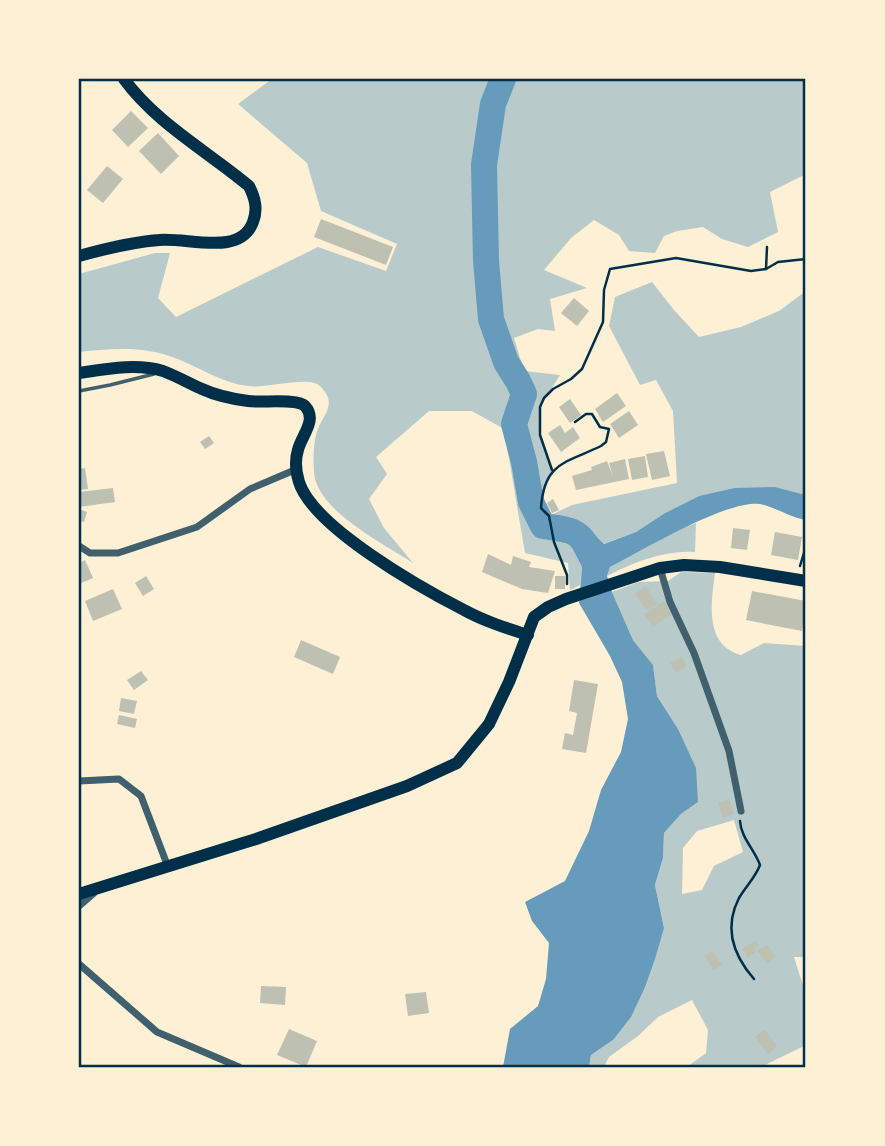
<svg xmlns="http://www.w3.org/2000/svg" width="885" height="1146" font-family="Bitter,serif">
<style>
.green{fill:#b9caca;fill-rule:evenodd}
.water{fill:#669bbc}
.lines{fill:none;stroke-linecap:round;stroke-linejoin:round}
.river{stroke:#669bbc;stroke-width:26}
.building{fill:#bec0b2}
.path{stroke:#003049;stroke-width:2.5}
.service{stroke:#3f606c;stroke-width:3.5}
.minor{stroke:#3f606c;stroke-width:7}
.primary{stroke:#003049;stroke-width:12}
.trunk{stroke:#003049;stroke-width:12}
.neatline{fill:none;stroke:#003049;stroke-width:2.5}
</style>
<rect width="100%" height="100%" fill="#fdf0d5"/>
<g class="green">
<path d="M272,79H806V174L770,192L778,232L748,247L722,239L703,227L677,231L664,236L655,253L629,251L619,235L594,220L571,238L544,270L587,288L550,299L555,331L538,329L514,338L524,371L560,375L540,407V435L552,470L546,481L541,508L549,516L572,505L677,483L673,411L656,380L640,385L609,326L615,297L652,282L674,310L699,337L741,327L779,311L806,291V495L775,487L699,496L665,513L636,532L603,544H570L582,567L580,585L570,590L568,563L525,553L504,429L472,411H429L376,457L387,474L369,499L384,528L413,563C384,544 328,516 316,482C312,471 313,439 318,429C324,413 338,404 320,386C309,375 266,389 248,386C220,383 195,364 169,356C139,346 109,349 79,352V274L155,253H170L158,298L176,317L318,247L386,271L397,244L321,211L307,163L238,104Z"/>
<path d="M696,523L695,552C665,550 634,562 607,576L610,567L677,530Z"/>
<path d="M681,572L715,573C711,603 704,645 741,655L764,643L806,646V957H794L806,995V1045L761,1067H687L706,1053L708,1030L692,1000L658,1017L638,1036L609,1057L604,1067H589L591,1055L613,1040L664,928L655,885L663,858L664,833L681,814L698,802L678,729L657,696L653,665L633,640L612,592L638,582L668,581ZM734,820L743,852L714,866L702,890L682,894L683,848L697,831Z"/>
</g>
<path class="water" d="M775,487L806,495V520C788,517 776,507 760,504C728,499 641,551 610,567L607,576L612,592L633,640L653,665L657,696L678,729L696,768L698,802L681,814L664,833L663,858L655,885L664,928L655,959L645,987L631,1017L613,1040L591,1055L589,1067H503L510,1029L538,1006L546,979L549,943L532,921L525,902L565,881L589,831L601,790L621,752L628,719L622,682L610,656L579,603L582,567L570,544L588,529L604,544L636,532L665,513L699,496L735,488Z"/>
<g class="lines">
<path class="river" d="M503,79L493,104L484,165L486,261L491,319L506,362L518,381L524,394L514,424L524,462L531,502L543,526C578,531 577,530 596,559"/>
</g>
<g class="building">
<polygon points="131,111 148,128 128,147 112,130"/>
<polygon points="158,133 179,156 161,174 139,151"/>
<polygon points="107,166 123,179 103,203 87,190"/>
<polygon points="321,219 393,247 386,265 314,237"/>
<polygon points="574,298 589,311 577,326 561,313"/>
<polygon points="617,393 626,406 603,422 595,409"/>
<polygon points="570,399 581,415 570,423 559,407"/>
<polygon points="629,411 638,425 619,438 610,424"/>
<polygon points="560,425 565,433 573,427 580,438 561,452 548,433"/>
<polygon points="209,436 214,443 205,449 200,442"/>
<polygon points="664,451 670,476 652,480 646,454"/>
<polygon points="645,456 648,477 632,480 628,459"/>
<polygon points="625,459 629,479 576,490 572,476 592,470 591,467 607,461 613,477 609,463"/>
<polygon points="85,468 88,489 79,490 79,469"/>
<polygon points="113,488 115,502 79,507 79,492"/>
<polygon points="553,499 559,510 552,513 547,503"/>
<polygon points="79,509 87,512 84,522 79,521"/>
<polygon points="733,528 750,530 747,550 731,548"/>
<polygon points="775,532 802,537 798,560 771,555"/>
<polygon points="488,554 511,565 513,556 531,562 529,567 555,571 548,593 522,589 482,572"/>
<polygon points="85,560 93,578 79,584 79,563"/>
<polygon points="146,576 154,589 143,596 135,583"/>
<rect x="555" y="576" width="10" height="13"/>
<polygon points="646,586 657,604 647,611 635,594"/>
<polygon points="113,589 122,609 93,621 85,601"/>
<polygon points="752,591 806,601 802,631 746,620"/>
<polygon points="664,601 672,614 653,627 644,614"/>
<polygon points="301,640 340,657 333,674 294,657"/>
<polygon points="682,657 687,666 676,673 670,663"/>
<polygon points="141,671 148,680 134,690 127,680"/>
<polygon points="574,680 598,684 586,753 562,749 565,733 573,735 577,713 569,711"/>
<polygon points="121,698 137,701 134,714 119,711"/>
<polygon points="119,715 137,719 135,728 117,724"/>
<polygon points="729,799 734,814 723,818 718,803"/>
<polygon points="756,940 759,946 754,949 756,952 748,957 742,949"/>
<polygon points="767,945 776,957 767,964 757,950"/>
<polygon points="712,951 722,965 714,970 704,956"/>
<polygon points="261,986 286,987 285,1005 260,1003"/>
<polygon points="426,992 429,1013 408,1016 405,994"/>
<polygon points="289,1029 317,1041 306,1067 277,1055"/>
<polygon points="764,1029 777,1046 768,1054 755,1037"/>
</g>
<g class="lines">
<g class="path">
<polyline points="766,269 778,262 806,259"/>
<polyline points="552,470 540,435 540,407 544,398 553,389 571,379 582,369 603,322 604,290 610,269 676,258 751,271 766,269 767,247"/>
<polyline points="800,566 806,546"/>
<path d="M567,584V575L554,542L549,516L541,508C544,462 566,463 601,446L606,442L609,429L600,427L592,414H586L575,422"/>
<path d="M740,821C741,838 755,850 760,865C755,878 746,886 739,898C724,927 733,955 754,979"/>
</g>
<polyline class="service" points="79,391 110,385 154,374"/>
<g class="minor">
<polyline points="79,546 90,553 118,553 197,527 250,489 297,469"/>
<polyline points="660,568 670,602 694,653 729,751 741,811"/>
<polyline points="79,781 119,779 141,796 168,867"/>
<polyline points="79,906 94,893"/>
<polyline points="79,964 157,1032 239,1067"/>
</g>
<g class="primary">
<path d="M79,256C104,249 133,242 159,240C188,237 240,257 253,222C258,209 255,198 249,186C207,151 156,123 124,79"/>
<path d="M79,373C106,369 136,363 163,371C176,376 189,383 202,389C215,395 233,399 248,401C262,403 297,398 305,406C318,420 301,436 298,450C295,459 296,472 299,482C313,527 421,588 464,610C484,621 506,628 528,635"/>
</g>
<polyline class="trunk" points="79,894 256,839 407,786 457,763 489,724 509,682 534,617 548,607 566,599 660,568 684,565 720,567 806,581"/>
</g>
<rect width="885" height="1146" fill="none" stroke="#fdf0d5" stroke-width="161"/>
<rect x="80" y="80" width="724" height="986" class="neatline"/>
</svg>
